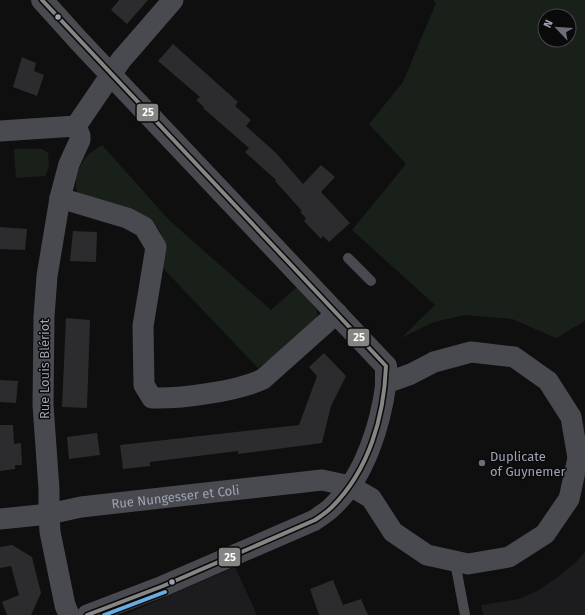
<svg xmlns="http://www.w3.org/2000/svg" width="585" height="615" font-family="'Fira Sans',sans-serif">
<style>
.built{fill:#1c1c1e}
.green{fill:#19201a;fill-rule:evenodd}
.building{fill:#2c2c2e}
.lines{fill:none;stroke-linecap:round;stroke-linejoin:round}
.service{stroke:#484a50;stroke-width:10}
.minor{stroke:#484a50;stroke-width:21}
.tertiary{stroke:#484a50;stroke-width:22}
.bus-1-casing{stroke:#0a0a0b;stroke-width:7}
.bus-2-casing{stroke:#0a0a0b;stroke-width:7}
.bus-1{stroke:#858584;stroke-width:4}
.bus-2{stroke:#69acdf;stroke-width:4}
.bus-dot{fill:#9ea3b3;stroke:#0a0a0b;stroke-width:1.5}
.poi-dot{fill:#6c6f7a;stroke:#0a0a0b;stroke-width:1.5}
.labels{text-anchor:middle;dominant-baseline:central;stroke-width:3;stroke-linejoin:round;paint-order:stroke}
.street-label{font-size:13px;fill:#9ea3b3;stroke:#0a0a0b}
.poi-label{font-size:13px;fill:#9ea3b3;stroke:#0a0a0b;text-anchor:start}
.line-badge{stroke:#0a0a0b;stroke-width:1.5}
.badge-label{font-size:11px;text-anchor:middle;font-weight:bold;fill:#fff}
</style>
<rect width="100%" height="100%" fill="#0f0f10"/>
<g class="built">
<polygon points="585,552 585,615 483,615 481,605 519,599 537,591 558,577 577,561"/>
<polygon points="235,567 257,615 124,615"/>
</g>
<g class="green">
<path d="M433,0H585V321L556,338L512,319L464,315L434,322L401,338L435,305L352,230L406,164L369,124L403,82L436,3ZM545,16H569V40H545Z"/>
<path d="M102,145L170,221L271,310L297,287L317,310V318L268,366L265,363L258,368L160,265C165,246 166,230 147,218L79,196C72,184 78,167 86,157C90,152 97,149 102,145Z"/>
<polygon points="14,149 42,149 48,153 49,167 45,176 16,178"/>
</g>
<g class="building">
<polygon points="119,0 148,0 127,24 111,10"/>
<polygon points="173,44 238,102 235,106 251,120 246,126 276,153 303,184 321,165 335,177 321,192 350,223 329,242 323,236 321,239 304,221 306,218 300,212 302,211 275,181 276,180 245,152 249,148 203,108 204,107 196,100 200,97 158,61"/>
<polygon points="22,57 36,63 34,71 44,75 37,96 13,87"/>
<polygon points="0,227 27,229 25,250 0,249"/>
<polygon points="73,231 97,232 96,262 70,261"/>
<polygon points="66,318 90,320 87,408 62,407"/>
<polygon points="324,353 346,376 331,406 322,443 238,454 238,451 150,462 150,466 123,469 120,445 299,425 317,376 309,367"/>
<polygon points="0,380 18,381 16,403 0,402"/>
<polygon points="0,425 13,425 14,444 21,443 22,465 15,465 15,469 0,471"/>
<polygon points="97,433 100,455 69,459 67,437"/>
<polygon points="12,545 32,557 41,593 31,615 7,615 2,602 19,595 11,566 0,568 0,547"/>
<polygon points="333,580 343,605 361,599 368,615 319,615 310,589"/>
</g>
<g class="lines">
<g class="service">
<polyline points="348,258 371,281"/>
<polyline points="455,562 465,615"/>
</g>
<g class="minor">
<polyline points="0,131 76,126 121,60 173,0"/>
<path d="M60,198L127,218L144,227L156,247L143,326L144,385L152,398C181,399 238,391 263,379L337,313"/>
<path id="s1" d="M0,519L49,514L81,507L322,480L350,486L371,498L393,532L427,555L468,564L509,557L545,534L569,499L578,458L571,417L548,381L514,357L471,352L434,362L411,374L386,383C381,423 365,476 334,505C329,511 321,515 315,520L163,586L87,615"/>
<polyline points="69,615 65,605 50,532 49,514 49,489 43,405 44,317 47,276 60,198 69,164 80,140 80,136 76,126"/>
</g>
<polyline class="tertiary" points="42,0 79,41 383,363 386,366 386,383"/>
<g class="bus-1-casing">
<path id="bus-1" d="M42,0L386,366C384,417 369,470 332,507C327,512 321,516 315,520L163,586L87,615"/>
</g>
<g class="bus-2-casing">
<polyline id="bus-2" points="104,615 165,592"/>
</g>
<use href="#bus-1" class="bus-1"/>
<use href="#bus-2" class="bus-2"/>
</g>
<g class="bus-dot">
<circle cx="58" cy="17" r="3.5"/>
<circle cx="172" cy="582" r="3.5"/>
</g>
<circle class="poi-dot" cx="482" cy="463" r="4"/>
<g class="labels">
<g class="street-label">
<text transform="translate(44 369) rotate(-90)">Rue Louis Blériot</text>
<text stroke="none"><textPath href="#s1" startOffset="177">Rue Nungesser et Coli</textPath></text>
</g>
<g class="poi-label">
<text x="490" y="456">Duplicate<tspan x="490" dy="15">of Guynemer</tspan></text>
</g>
</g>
<g class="line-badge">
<rect x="136" y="103" width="23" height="19" rx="4" fill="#858584"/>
<rect x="347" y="328" width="23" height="19" rx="4" fill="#858584"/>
<rect x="218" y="547" width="23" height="20" rx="4" fill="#858584"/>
</g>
<g class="badge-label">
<text x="148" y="116">25</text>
<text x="359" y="341">25</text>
<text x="230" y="561">25</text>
</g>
<g transform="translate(557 28) rotate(295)"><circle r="19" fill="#0a0a0b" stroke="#45474e"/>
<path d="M0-3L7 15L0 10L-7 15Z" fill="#6c6f7a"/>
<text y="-6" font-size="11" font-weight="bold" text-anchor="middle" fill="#9ea3b3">N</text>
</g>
</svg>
